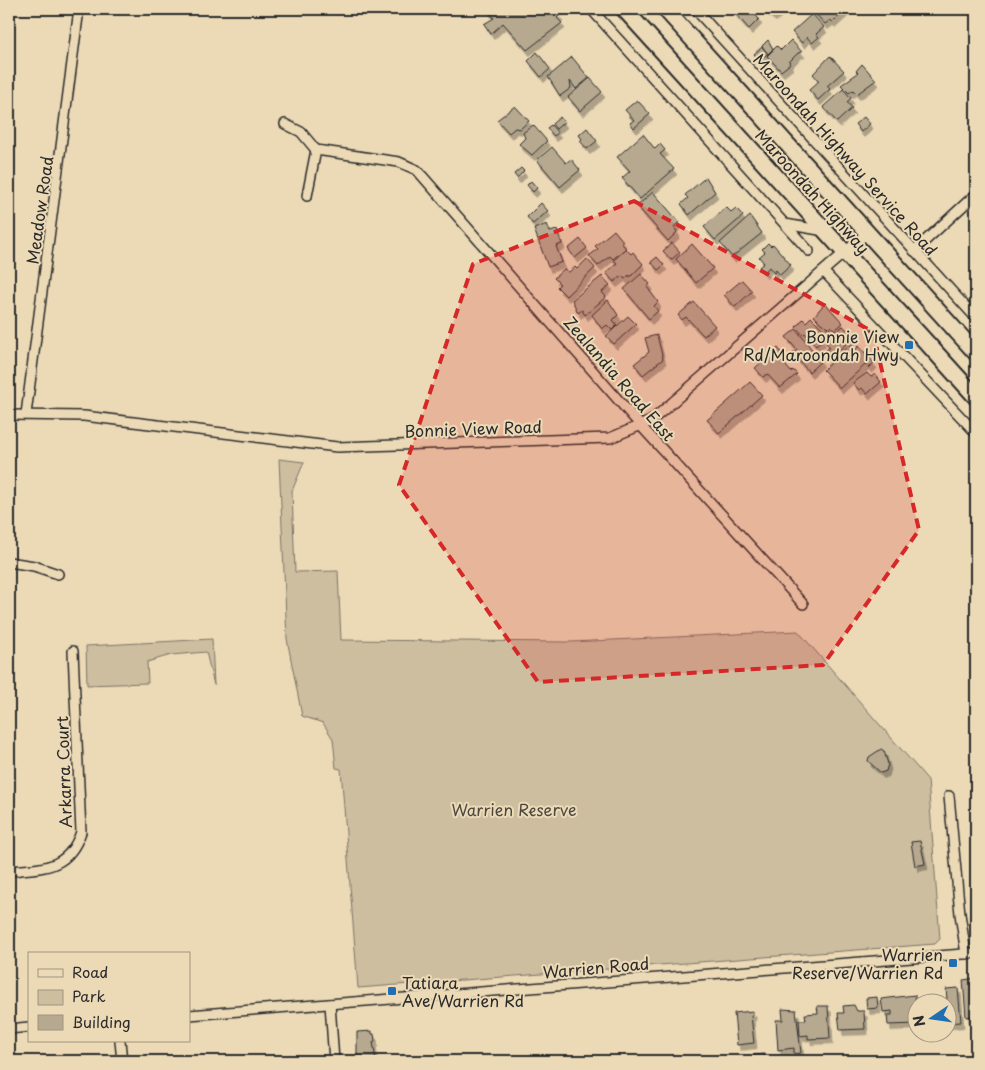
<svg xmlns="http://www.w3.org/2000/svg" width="985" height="1070" font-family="'Playpen Sans',sans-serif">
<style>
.green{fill:#cdbea0;stroke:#7c7466}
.building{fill:#b6a990;stroke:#2b2b2b;filter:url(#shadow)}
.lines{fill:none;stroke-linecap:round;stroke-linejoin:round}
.minor-casing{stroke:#2b2b2b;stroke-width:12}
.trunk-casing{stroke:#2b2b2b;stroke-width:19}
.minor{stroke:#ecdab7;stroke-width:9}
.trunk{stroke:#ecdab7;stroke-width:15}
.marked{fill:#d62828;fill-opacity:0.2;stroke:#d62828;stroke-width:4;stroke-dasharray:10 6;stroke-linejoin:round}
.poi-dot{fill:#1f6fb2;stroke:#ecdab7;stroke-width:2}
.labels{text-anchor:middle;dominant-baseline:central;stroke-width:4;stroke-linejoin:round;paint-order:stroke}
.street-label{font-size:16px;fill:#2b2b2b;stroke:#ecdab7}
.poi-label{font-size:16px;fill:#2b2b2b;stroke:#ecdab7;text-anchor:end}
.park-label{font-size:16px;fill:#4b4842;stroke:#ecdab7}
</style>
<defs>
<filter id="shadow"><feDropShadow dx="3" dy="5.5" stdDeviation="0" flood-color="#0004"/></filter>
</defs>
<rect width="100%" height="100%" fill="#ecdab7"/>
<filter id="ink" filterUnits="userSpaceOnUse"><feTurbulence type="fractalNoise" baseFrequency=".02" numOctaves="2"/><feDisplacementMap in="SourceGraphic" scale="10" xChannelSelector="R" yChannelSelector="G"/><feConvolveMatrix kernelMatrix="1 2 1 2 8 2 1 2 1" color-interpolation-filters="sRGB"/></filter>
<g filter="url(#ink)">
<g class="green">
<polygon points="279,459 304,462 292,491 295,572 338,571 341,640 571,642 798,631 928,780 940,939 935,944 358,988 341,769 336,768 333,739 323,723 302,716 287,639"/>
<polygon points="212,639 214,685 206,652 171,655 147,662 148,683 87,685 86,646"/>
</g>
<g class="building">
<polygon points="486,9 550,9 560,15 557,18 562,23 527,50 503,23 491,34 484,24 494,18"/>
<polygon points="735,9 750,9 759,19 749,29 734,12"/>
<polygon points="764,9 781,9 773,16"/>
<polygon points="811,9 847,9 833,22 830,20 825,24"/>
<polygon points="812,14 824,27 816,34 819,37 812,43 807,37 802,43 792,32"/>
<polygon points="768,40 773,49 768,54 762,46"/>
<polygon points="791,40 802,52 798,53 789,62 790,64 781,71 767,56 777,46 781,50"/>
<polygon points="762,47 768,54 758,59 754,54"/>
<polygon points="537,52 550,69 541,77 528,61"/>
<polygon points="830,56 844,71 827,86 830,89 818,100 809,90 819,81 813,74"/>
<polygon points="572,57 589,78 576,89 570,81 571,88 560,96 548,77"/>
<polygon points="862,64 876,80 857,94 853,90 849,93 841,85 858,73 856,71"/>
<polygon points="590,78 602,92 580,111 568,97"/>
<polygon points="843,89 851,98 847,102 852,108 837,122 823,107"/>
<polygon points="637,100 650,114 634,128 630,123 634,120 625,110"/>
<polygon points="515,106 529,121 520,129 515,128 509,133 497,120"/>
<polygon points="560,117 564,122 556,129 552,124"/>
<polygon points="864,117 870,124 861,132 855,124"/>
<polygon points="533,125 547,141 532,155 519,144 525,138 523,133"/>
<polygon points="551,125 558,133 554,136 547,128"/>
<polygon points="587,128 597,141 587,149 580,141 582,139 579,135"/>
<polygon points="643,134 655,149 660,144 665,150 660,154 674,169 640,199 622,178 630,171 617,157"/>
<polygon points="552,147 566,163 571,159 580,170 560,187 537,160"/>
<polygon points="521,168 524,171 517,178 514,174"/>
<polygon points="706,177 715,192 689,215 681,204 688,198 685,195"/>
<polygon points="531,181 537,188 533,192 527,185"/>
<polygon points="653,192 679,222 674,227 677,232 668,241 637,206"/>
<polygon points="541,203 548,211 533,224 527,217"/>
<polygon points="726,207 731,212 736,208 743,216 715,240 704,227"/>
<polygon points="750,216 762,233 732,257 720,243"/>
<polygon points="547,224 550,232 557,230 562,244 556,246 562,262 548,267 534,229"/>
<polygon points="614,230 623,241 621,243 626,248 613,259 610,256 598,266 589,256 598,249 595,246"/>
<polygon points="580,239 587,248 575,258 568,249"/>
<polygon points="672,243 680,252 671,260 663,251"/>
<polygon points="768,243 771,246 773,244 791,265 780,275 776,270 774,273 769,267 764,273 759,267 764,263 759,257 765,252 762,249"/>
<polygon points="692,244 713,268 696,283 676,259"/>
<polygon points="626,249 631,254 633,252 643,264 630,277 629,275 625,279 622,276 614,282 606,273 617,263 614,260"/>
<polygon points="657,257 664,265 658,270 651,262"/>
<polygon points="587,259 595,268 566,296 557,287 560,284 554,278 564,269 569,272 575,267 577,269"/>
<polygon points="641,274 650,284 647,287 658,302 654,306 658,311 649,319 624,289"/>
<polygon points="602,276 610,285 602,292 606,297 585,315 582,310 578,313 572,300"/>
<polygon points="742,280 752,291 735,307 724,295"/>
<polygon points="608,300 618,315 613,320 617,325 612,330 607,325 602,329 592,315"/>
<polygon points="694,302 715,326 704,336 686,317 682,320 678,315"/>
<polygon points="825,303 843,323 835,330 831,326 829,329 824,324 822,324 814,316"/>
<polygon points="628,316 636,324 614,344 606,336"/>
<polygon points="811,317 825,331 819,336 823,340 816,346 805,333 803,335 796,327 803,319 806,322"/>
<polygon points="843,326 847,330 849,328 855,335 832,357 826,350 830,347 825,342"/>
<polygon points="796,329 821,361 809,372 792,353 797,350 786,337"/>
<polygon points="657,335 663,359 643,375 634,364 649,352 645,338"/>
<polygon points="850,345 855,350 859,346 874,363 869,368 866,364 840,388 823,370"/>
<polygon points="778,348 784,356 781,360 791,372 793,370 797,374 780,388 767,374 763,377 755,368"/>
<polygon points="867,373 871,377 875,374 881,382 867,394 862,388 859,390 853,383"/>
<polygon points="750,382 762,395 719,433 707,420"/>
<polygon points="881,749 884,751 888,764 886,771 881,773 868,761 869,757"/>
<polygon points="920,841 925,864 915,866 911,842"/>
<polygon points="976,978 976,1033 974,1033 972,1016 966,1017 963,980"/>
<polygon points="958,988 961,1022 948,1023 948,1002 929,1002 929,1000 947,999 946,989"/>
<polygon points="915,995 917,1024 888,1025 887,1015 892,1015 892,1011 883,1012 881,999"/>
<polygon points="877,997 878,1008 867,1009 866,998"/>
<polygon points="854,1005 857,1011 864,1011 865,1029 840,1030 838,1013 844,1013 843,1006"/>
<polygon points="817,1006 828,1006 830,1038 808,1039 808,1035 800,1036 799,1020 806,1020 805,1014 818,1013"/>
<polygon points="782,1009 796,1010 801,1053 794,1054 794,1048 778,1050 776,1020 783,1020"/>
<polygon points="753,1011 753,1015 751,1015 754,1043 737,1045 734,1013"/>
<polygon points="372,1031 372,1034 374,1034 375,1041 373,1042 376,1061 352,1061 352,1057 357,1057 357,1032"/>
<polygon points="764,1054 765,1061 754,1061 754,1055"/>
</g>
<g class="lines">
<g class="minor-casing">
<g id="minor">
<polyline points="591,9 809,251"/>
<polyline points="695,9 976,318"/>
<polyline points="285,124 301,132 316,150 399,162 417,170 641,426 803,604"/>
<polyline points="307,196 316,150"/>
<polyline points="785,224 825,231"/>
<polyline points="914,251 976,194"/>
<polyline points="824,272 976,433"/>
<polyline points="26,414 79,9"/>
<polyline points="9,415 84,416 337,447 610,438 651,421 867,233"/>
<polyline points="9,562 34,566 58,574"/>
<polyline points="949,796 960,914 966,954"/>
<path d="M9,871C43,868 68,870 81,832L73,651"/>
<polyline points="330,1004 334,1061"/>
<polyline points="189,1015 976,953"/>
<polyline points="9,1029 29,1027"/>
<polyline points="120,1041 122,1061"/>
</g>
</g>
<g class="trunk-casing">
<g id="trunk">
<polyline points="624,9 976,397"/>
<polyline points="665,9 976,353"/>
</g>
</g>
<use href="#minor" class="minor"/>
<use href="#trunk" class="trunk"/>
</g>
</g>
<path class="marked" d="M634,201L873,332L919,530L823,665L538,682L399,485L473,264Z"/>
<g class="poi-dot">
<rect x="904" y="340" width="10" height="10" rx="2.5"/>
<rect x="948" y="958" width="10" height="10" rx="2.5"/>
<rect x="387" y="986" width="10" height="10" rx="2.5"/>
</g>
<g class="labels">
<g class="street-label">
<text transform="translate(846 154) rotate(48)">Maroondah Highway Service Road</text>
<text transform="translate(813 191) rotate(48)">Maroondah Highway</text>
<text transform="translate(39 210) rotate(-82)">Meadow Road</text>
<text transform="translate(620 378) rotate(49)">Zealandia Road East</text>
<text transform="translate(473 428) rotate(-2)">Bonnie View Road</text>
<text transform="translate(63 772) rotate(-92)">Arkarra Court</text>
<text transform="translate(596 967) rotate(-5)">Warrien Road</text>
</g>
<g class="poi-label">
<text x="899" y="336">Bonnie View<tspan x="899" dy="18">Rd/Maroondah Hwy</tspan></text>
<text x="943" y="954">Warrien<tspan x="943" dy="18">Reserve/Warrien Rd</tspan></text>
<text x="402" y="982" text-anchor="start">Tatiara<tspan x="402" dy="18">Ave/Warrien Rd</tspan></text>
</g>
<g class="park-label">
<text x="514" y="809">Warrien Reserve</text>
</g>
</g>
<rect width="985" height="1070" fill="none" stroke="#ecdab7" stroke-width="30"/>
<rect x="15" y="15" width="955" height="1040" fill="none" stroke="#2b2b2b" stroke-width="2" filter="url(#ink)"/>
<rect x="28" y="952" width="162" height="90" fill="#ecdab7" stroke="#9f947f"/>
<rect x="38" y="969" width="25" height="8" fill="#ecdab7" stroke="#9f947f"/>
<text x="72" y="978" font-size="15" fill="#2b2b2b">Road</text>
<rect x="38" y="990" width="25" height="15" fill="#cdbea0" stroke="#9f947f"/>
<text x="72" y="1002" font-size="15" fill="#2b2b2b">Park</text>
<rect x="38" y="1015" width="25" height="15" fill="#b6a990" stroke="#9f947f"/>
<text x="72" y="1028" font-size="15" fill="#2b2b2b">Building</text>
<g transform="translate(932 1018) rotate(257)"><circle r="24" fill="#ecdab7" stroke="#9f947f"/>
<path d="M0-4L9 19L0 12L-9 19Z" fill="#1f6fb2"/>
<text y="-8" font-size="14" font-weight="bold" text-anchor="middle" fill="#2b2b2b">N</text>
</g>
</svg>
